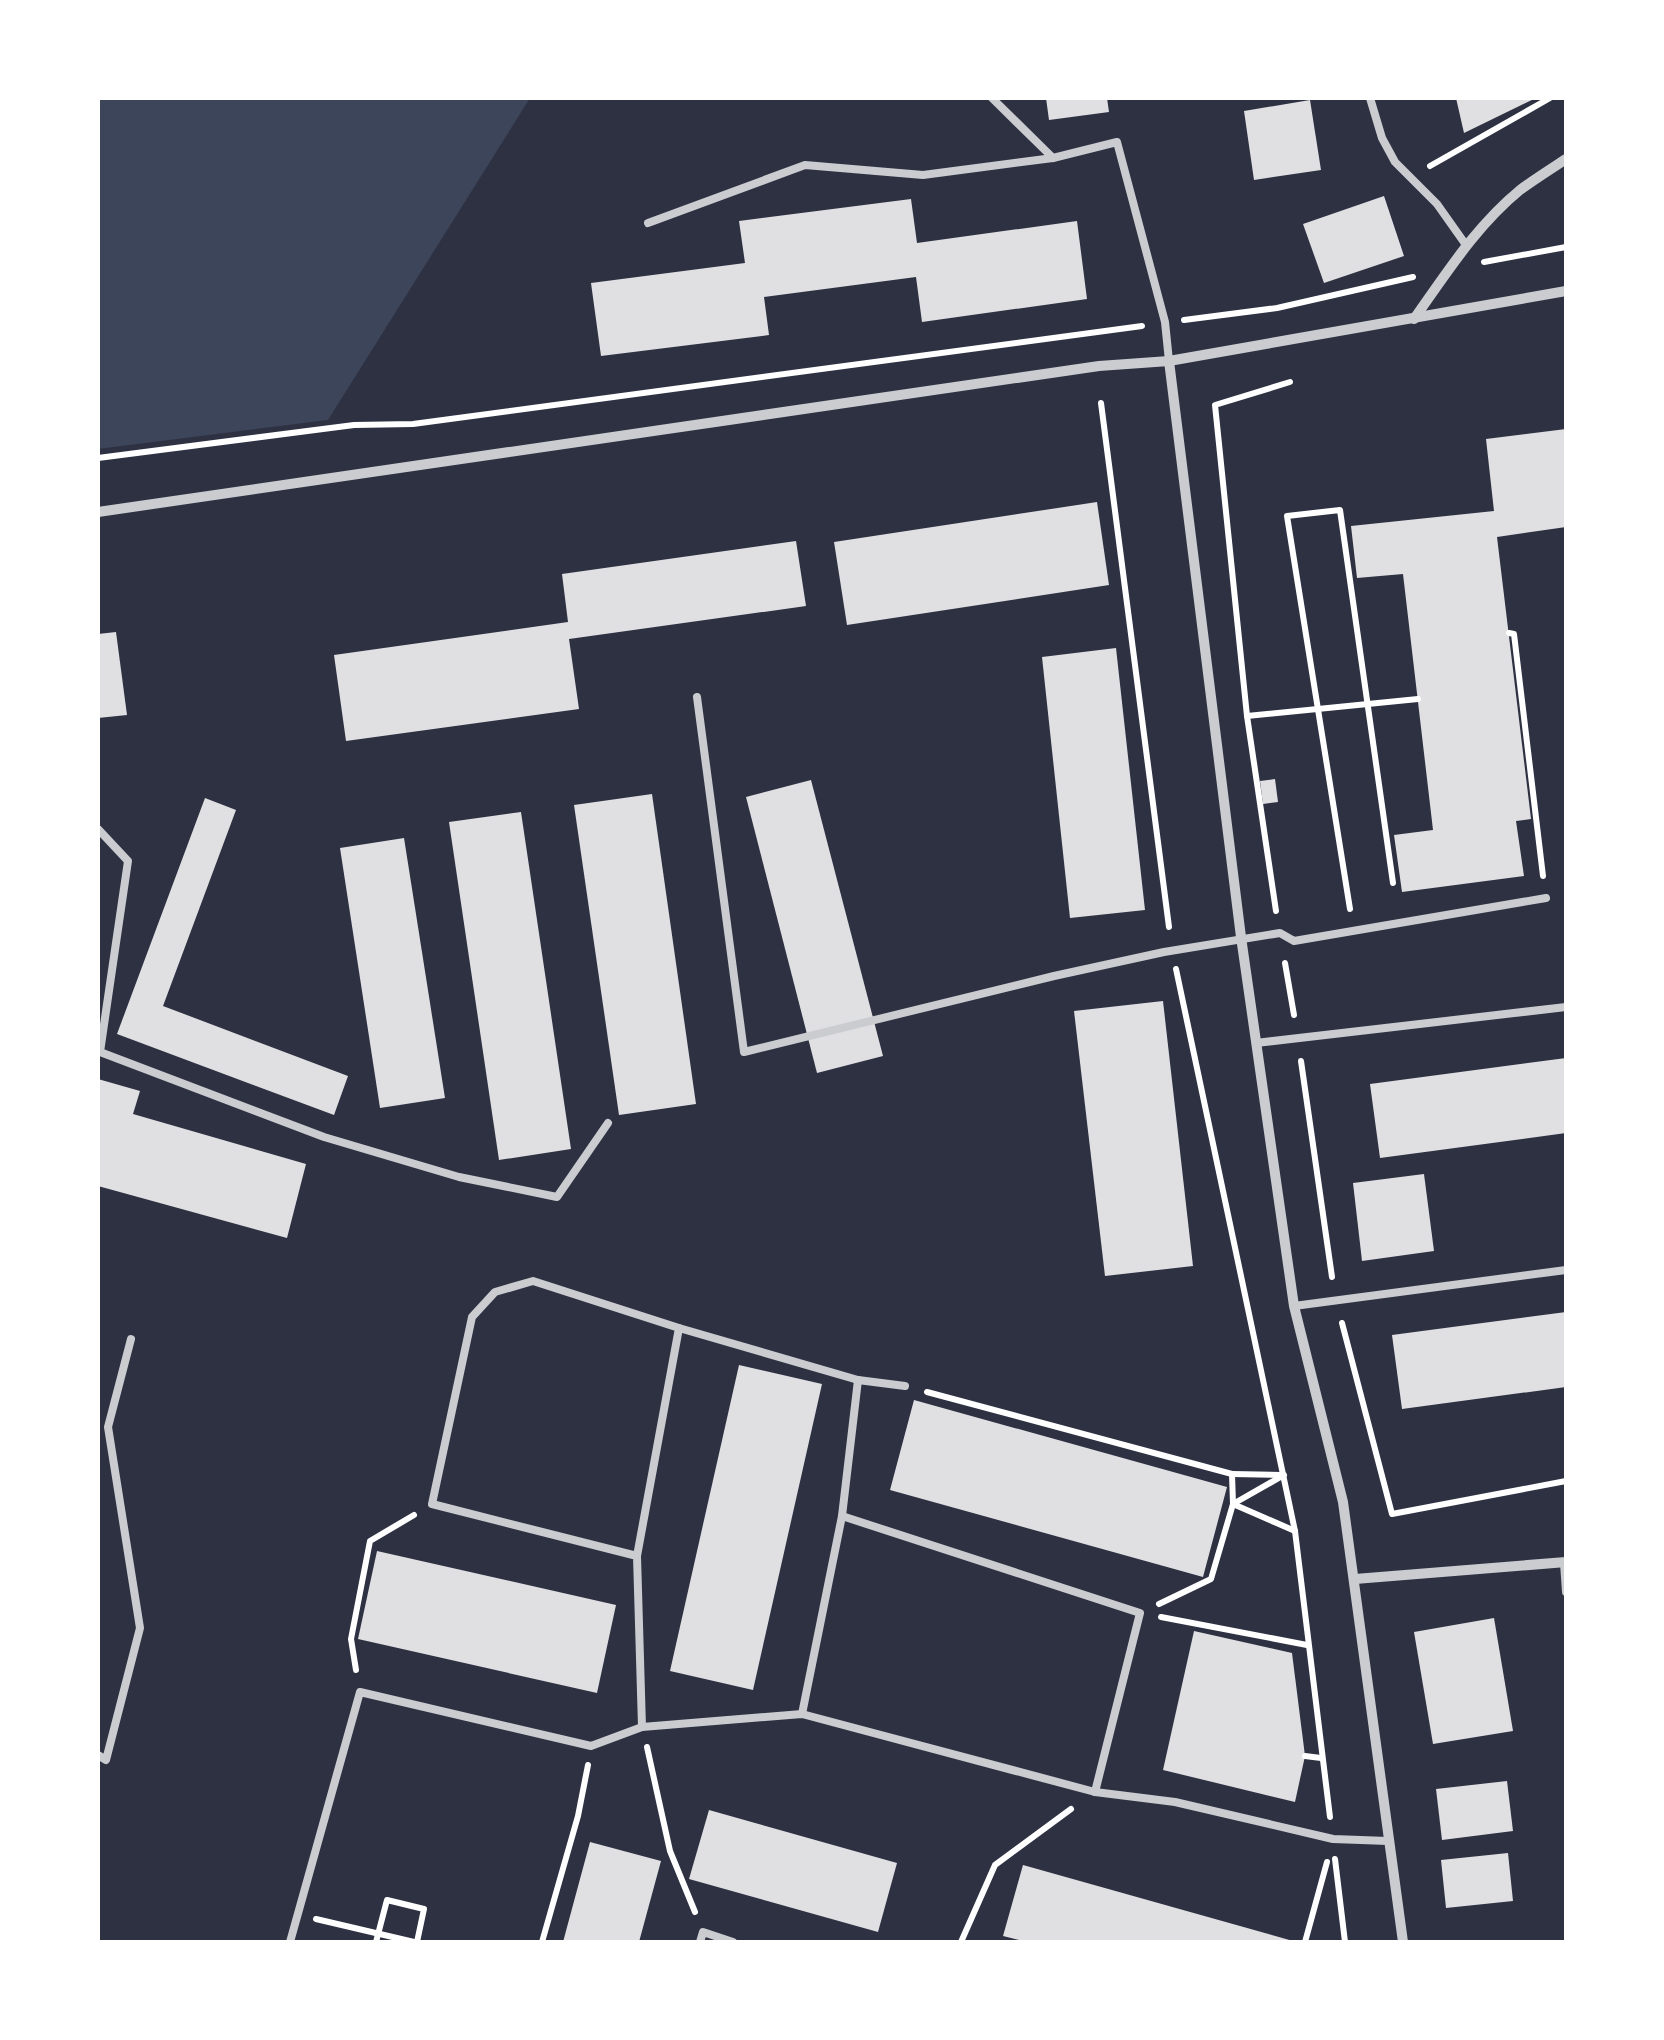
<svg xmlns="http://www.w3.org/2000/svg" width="1664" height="2040" font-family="Montserrat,sans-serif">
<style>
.green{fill:#3c4559}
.building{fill:#e0e0e3}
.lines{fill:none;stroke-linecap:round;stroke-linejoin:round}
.path{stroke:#fff;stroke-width:6}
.service{stroke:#caccd0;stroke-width:8}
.minor{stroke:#caccd0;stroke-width:10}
</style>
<rect width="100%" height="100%" fill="#2d3142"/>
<polygon class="green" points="98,98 530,98 328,420 98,449"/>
<g class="building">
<polygon points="1046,98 1107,98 1109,112 1049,120"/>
<polygon points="1456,98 1536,98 1464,133"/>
<polygon points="1310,100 1321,170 1254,180 1244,111"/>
<polygon points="1384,196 1404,256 1324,283 1303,224"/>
<polygon points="911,199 917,243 1077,221 1087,299 922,322 916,277 764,297 769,335 601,356 591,283 745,263 739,221"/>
<polygon points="1566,429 1566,527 1497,537 1531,819 1516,821 1524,876 1402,892 1394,835 1433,830 1403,574 1357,578 1351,526 1494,511 1486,439"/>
<polygon points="1097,502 1109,585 847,625 834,542"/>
<polygon points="796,541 806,606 569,639 579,709 346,741 334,655 568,622 562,574"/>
<polygon points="116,632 127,715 98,718 98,634"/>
<polygon points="1116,648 1145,910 1070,918 1042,657"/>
<polygon points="1275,779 1278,802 1263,804 1260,781"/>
<polygon points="811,780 883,1056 817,1073 746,797"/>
<polygon points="652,794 696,1104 619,1115 574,805"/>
<polygon points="205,798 236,810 163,1006 348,1076 334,1115 117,1034"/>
<polygon points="521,812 571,1149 499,1160 449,822"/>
<polygon points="404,838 445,1098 380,1108 340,848"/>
<polygon points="1163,1001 1193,1266 1105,1276 1074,1011"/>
<polygon points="1566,1058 1566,1133 1380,1158 1370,1084"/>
<polygon points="98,1079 140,1091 133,1114 306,1164 287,1238 98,1186"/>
<polygon points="1424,1174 1434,1251 1362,1261 1353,1183"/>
<polygon points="1566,1312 1566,1387 1402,1409 1392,1335"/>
<polygon points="739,1365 822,1384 753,1690 670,1671"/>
<polygon points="914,1400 1227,1487 1203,1577 890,1490"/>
<polygon points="377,1551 616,1605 597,1693 358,1639"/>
<polygon points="1494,1618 1513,1731 1433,1744 1414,1632"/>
<polygon points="1194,1631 1292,1653 1305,1756 1295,1802 1163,1770"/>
<polygon points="1507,1781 1513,1831 1442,1840 1436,1789"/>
<polygon points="709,1810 897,1863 878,1932 689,1879"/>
<polygon points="590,1842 661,1861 639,1942 563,1942"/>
<polygon points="1508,1853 1513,1901 1446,1908 1441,1860"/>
<polygon points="1023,1865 1293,1941 1293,1942 1027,1942 1003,1936"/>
</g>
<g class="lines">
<g class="path">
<polyline points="1430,166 1550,98"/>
<polyline points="1484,262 1566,247"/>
<polyline points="1184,320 1277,308 1413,277"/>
<polyline points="1101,403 1169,927"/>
<polyline points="98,458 354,425 413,424 1142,326"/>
<polyline points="1509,633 1514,634 1543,876"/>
<polyline points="1247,716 1418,699"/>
<polyline points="1350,909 1287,516 1340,510 1393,883"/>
<polyline points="1276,911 1247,716 1215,405 1290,382"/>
<polyline points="1285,963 1294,1015"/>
<polyline points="1176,969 1295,1531 1330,1817"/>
<polyline points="1301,1061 1332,1277"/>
<polyline points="1342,1323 1392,1514 1566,1481"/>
<polyline points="927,1392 1232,1474 1233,1504 1284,1475"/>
<polyline points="1232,1474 1281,1475"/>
<polyline points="1159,1604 1211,1579 1233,1504 1295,1531"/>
<polyline points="1161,1617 1307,1645"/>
<polyline points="356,1670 351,1639 370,1541 414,1515"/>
<polyline points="647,1747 670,1851 695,1912"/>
<polyline points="1305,1756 1321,1758"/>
<polyline points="1335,1859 1345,1942"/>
<polyline points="316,1919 414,1942"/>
<polyline points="376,1942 387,1900 424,1909 417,1942"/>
<polyline points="542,1942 578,1816 588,1765"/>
<polyline points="961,1942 995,1865 1071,1809"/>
<polyline points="1305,1942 1327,1862"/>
</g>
<g class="service">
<polyline points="992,98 1053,158"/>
<polyline points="1370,98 1382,138 1395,162 1437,204 1466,245"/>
<polyline points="648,223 805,165 923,175 1053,158 1117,142 1165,322 1169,361"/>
<polyline points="697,697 744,1052 1054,976 1164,952 1280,933 1294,941 1546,898"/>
<polyline points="98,829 128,861 100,1052 324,1137 459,1177 557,1197 608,1123"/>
<polyline points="1256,1043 1566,1007"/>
<polyline points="1294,1306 1566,1270"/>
<polyline points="679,1328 858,1380 905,1386"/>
<polyline points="842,1516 858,1380"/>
<polyline points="637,1556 432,1504 472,1317 495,1292 533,1281 679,1328 637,1556 642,1727"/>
<polyline points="1564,1563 1566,1592"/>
<polyline points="802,1714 842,1516 1140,1613 1095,1792"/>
<polyline points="98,1755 106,1760 140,1628 108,1427 131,1339"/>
<polyline points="290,1942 360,1692 591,1746 642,1727 802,1714 1095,1792 1175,1802 1333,1839 1388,1841"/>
<polyline points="700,1942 703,1932 733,1942"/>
</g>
<g class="minor">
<path d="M1414,319C1446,274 1476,226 1520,190C1535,179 1551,169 1566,159"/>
<polyline points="1169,361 1241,937 1294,1306 1343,1502 1403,1942"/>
<polyline points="98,512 1099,366 1169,361 1566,291"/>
<polyline points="1355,1579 1566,1562"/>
</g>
</g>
<rect width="1664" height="2040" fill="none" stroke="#ffffff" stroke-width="200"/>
</svg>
